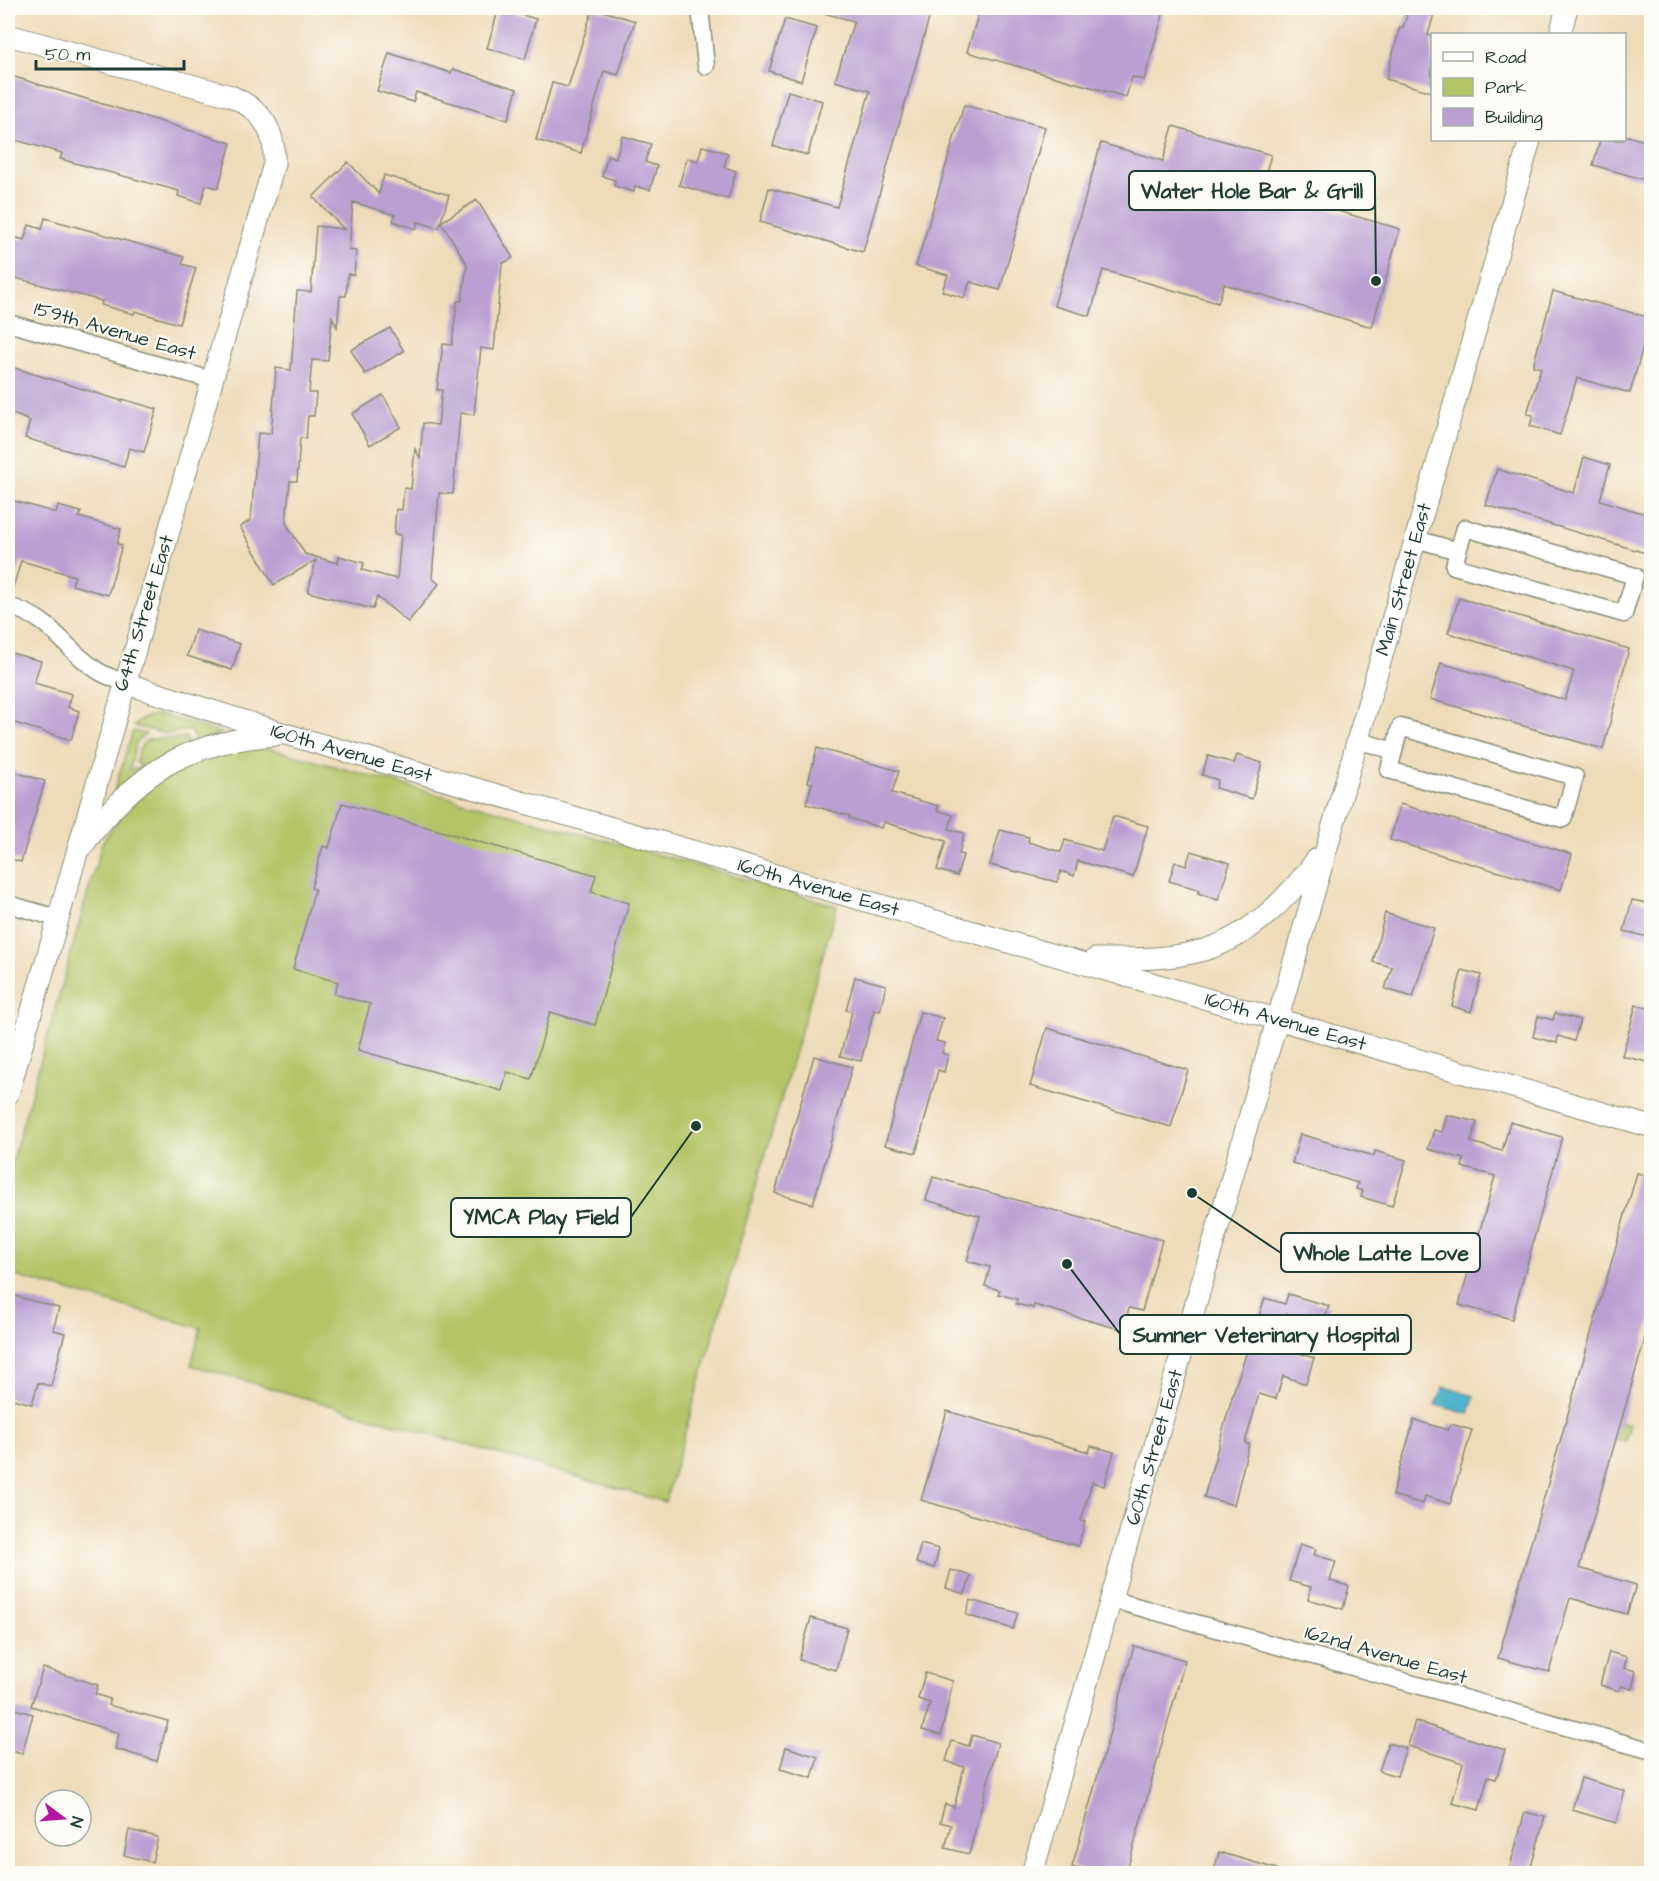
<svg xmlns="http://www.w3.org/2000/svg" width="1659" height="1881" font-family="'Architects Daughter',sans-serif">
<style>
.green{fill:#b4c568;stroke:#6a814e;stroke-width:1.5}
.water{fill:#4fb5cd;stroke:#377980;stroke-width:1.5}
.building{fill:#b99fd2}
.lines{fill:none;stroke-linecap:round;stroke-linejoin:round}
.minor-casing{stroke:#868c76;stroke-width:19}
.tertiary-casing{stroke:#868c76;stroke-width:23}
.minor{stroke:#fff;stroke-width:16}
.tertiary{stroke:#fff;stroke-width:21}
.labels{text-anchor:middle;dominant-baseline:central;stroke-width:4.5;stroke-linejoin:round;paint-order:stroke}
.street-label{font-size:20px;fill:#1f3d34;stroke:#fdfcf7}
.leader{fill:none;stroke:#1f3d34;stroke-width:2}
.callout-dot{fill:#1f3d34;stroke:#fdfcf7;stroke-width:2}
.callout{fill:#fdfcf7;stroke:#1f3d34;stroke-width:2}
.callout-label{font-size:21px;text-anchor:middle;font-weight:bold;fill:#1f3d34}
</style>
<rect width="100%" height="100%" fill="#fdfcf7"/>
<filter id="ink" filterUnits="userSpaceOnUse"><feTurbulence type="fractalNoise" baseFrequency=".0167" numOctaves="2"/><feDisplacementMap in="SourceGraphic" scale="12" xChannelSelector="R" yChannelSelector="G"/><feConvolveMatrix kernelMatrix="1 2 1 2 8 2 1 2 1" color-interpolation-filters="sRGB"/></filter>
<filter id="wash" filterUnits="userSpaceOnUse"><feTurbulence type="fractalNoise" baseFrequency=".008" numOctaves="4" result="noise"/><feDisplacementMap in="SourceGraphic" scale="24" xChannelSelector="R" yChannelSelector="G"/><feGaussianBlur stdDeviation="1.35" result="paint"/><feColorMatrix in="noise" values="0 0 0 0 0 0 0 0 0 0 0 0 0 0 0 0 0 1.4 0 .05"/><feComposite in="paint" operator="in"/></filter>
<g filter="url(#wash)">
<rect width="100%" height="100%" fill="#eedcb9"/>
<g class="green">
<polygon points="155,715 162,715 222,733 196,743 190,730 167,734 134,726 143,718"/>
<path d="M133,731L146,734L136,743L130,769H139L140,764L136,763C141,727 159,743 185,737L189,746L116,793L114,791Z"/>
<path d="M264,747L696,865L837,906L665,1502L191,1365L201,1328L8,1274V1176L102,843C126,802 163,771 208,755C225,749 246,749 264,747Z"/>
<polygon points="1605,1418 1630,1425 1625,1442 1600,1435"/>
</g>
<polygon class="water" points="1444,1387 1474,1396 1469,1414 1436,1405"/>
<g id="blocks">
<g class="building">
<polygon points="499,8 536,19 525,59 487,48"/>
<polygon points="593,8 635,21 618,75 604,71 581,153 536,140 552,83 568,87"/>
<polygon points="824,8 932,8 863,252 760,222 769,188 837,207 870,91 835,81 854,21 823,13"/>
<polygon points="980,8 1165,8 1144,80 1132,77 1126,97 967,52"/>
<polygon points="1409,8 1435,10 1428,35 1432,36 1432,92 1386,79 1400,27 1403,28"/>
<polygon points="785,19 817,28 801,81 769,71"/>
<polygon points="389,53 451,73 453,69 517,89 508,120 416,92 413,102 377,91"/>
<polygon points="8,75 231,143 218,188 206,185 201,203 178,196 179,191 60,159 62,153 8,138"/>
<polygon points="788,91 822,101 808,155 773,146"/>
<polygon points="964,105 1045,127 1000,290 970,282 964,298 942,291 948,275 916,266"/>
<polygon points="1173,126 1271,155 1261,189 1400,229 1372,327 1224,284 1218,303 1103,270 1090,316 1054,306 1101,143 1163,161"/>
<polygon points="1624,135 1652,143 1652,182 1593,165 1600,140 1624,140"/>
<polygon points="622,136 651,144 645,162 657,166 650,190 635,186 634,192 614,186 615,180 602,176 608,155 616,158"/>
<polygon points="702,146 728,153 724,167 736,171 728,199 679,185 687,158 698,161"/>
<polygon points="348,162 379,194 384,175 449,195 439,228 418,222 416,229 393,221 395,215 353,202 349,250 356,251 354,275 348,274 346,296 340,296 337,327 332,317 328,361 312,360 309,393 316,393 314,416 308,416 306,439 300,438 297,481 290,481 286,523 305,554 338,563 339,556 364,563 362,570 397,579 401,535 394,534 396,509 402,510 404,488 411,489 415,449 420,458 423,423 438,425 442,390 437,390 443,344 452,345 457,301 462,301 467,264 441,222 477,200 513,258 502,264 494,350 481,348 474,415 460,413 453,494 439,493 432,578 439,584 408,622 377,597 373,609 308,592 316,560 274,585 240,527 251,520 258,433 271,434 276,368 291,370 297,291 311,292 316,226 344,229 313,197"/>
<polygon points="45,218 184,257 182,264 196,268 179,324 135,311 134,314 101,305 102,301 8,276 8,235 24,240 29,225 42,229"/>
<polygon points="1553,291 1651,318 1630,393 1577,378 1560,435 1530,426 1533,415 1527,414 1541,368 1533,366"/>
<polygon points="390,328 404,351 365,374 351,350"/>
<polygon points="8,366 122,401 122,399 157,409 144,452 129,448 124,467 25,438 30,421 8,412"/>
<polygon points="383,395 401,427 370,445 352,414"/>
<polygon points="1584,457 1610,465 1600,500 1652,516 1652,555 1486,505 1497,469 1574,493"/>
<polygon points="8,499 56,513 58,506 81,512 79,517 121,529 117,544 122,545 108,595 72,585 75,576 21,561 12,591 8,591"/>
<polygon points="1459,598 1629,649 1603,749 1430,699 1441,663 1565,700 1574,671 1448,633"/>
<polygon points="195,630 240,644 232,670 187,656"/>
<polygon points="8,652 41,661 34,683 72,694 68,707 79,711 71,740 8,721"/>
<polygon points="817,748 899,771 892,793 939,806 937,810 953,815 949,829 964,833 959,854 963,855 957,876 937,870 946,841 883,822 881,828 849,818 850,816 806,804 812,783 808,782"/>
<polygon points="1237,755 1262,763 1252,799 1216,788 1218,780 1202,775 1208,756 1234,763"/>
<polygon points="8,770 45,781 21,862 8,858"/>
<polygon points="342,803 596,875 591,892 629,903 595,1025 550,1012 531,1079 507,1072 502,1091 358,1050 370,1004 334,994 338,982 293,969 315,889 311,888 323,846 329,848"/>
<polygon points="1400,804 1572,854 1561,890 1390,840"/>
<polygon points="1113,816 1148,826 1133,877 1078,861 1074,876 1061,871 1057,882 990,865 1000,830 1029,837 1028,842 1061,852 1065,840 1102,851"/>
<polygon points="1191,851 1230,863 1218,900 1198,893 1200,890 1169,881 1175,862 1186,866"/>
<polygon points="1632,900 1652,904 1652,938 1624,931"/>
<polygon points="1385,913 1434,928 1413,997 1385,989 1392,967 1373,962"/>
<polygon points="1462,970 1481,975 1471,1012 1452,1006"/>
<polygon points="855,977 886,985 880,1011 874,1010 861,1061 840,1056 852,1012 846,1010"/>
<polygon points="1636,1005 1652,1009 1652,1063 1622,1056"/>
<polygon points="920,1012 943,1018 936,1041 945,1043 942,1053 948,1055 944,1072 938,1070 916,1153 885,1145"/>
<polygon points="1555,1013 1580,1020 1574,1041 1558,1036 1557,1043 1533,1037 1538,1016 1553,1020"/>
<polygon points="1047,1028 1188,1070 1171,1127 1030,1086"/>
<polygon points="814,1056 852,1067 813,1204 775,1193"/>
<polygon points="1447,1115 1477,1122 1471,1142 1502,1151 1510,1122 1562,1137 1512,1319 1459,1305 1495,1176 1462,1167 1464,1159 1428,1149 1434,1130 1442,1132"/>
<polygon points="1300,1134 1374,1156 1375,1151 1406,1160 1392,1206 1361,1197 1363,1191 1356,1189 1358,1183 1292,1163"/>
<polygon points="1637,1173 1652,1177 1652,1314 1579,1568 1636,1585 1627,1614 1570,1598 1549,1672 1498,1658"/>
<polygon points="933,1177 1162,1240 1142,1311 1129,1308 1123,1330 1034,1305 1033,1308 1016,1304 1017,1299 998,1294 1000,1290 985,1286 990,1267 967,1261 980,1216 926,1200"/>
<polygon points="8,1294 59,1308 53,1330 65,1333 51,1386 38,1383 32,1404 8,1398"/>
<polygon points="1288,1294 1329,1306 1323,1325 1287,1314 1277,1346 1314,1358 1306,1384 1283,1376 1276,1399 1259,1394 1245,1443 1249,1444 1234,1505 1204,1497 1235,1387 1265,1298 1285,1304"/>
<polygon points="947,1411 1089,1452 1091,1446 1114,1452 1104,1486 1092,1482 1081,1521 1085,1522 1078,1546 921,1500"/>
<polygon points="1414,1420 1448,1430 1450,1424 1472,1430 1450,1504 1425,1496 1423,1504 1392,1495"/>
<polygon points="921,1544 939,1549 934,1568 916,1563"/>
<polygon points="1300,1544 1316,1549 1314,1555 1336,1561 1330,1581 1349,1586 1343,1609 1308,1599 1311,1587 1289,1581"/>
<polygon points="951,1570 971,1576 965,1594 946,1588"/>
<polygon points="970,1600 1018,1613 1013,1629 966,1615"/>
<polygon points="811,1618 847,1628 836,1670 799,1660"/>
<polygon points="1134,1646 1185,1660 1126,1874 1094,1874 1072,1867"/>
<polygon points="1609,1652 1627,1657 1624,1668 1636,1671 1632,1689 1621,1686 1619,1691 1600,1685"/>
<polygon points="43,1668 98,1685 95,1694 110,1699 108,1705 168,1721 157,1761 115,1749 119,1733 31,1706"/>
<polygon points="925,1673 953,1681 941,1735 922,1730 930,1703 918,1699"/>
<polygon points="8,1707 33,1714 22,1754 8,1750"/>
<polygon points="1415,1721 1505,1750 1496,1779 1488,1777 1479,1810 1452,1803 1463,1763 1408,1746"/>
<polygon points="972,1735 998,1743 969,1854 945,1848 951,1825 940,1822 945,1804 954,1807 964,1767 946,1761 952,1741 969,1746"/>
<polygon points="1388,1743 1406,1748 1397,1776 1379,1771"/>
<polygon points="786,1747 818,1757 812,1778 780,1769"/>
<polygon points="1581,1778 1625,1791 1616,1823 1572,1810"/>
<polygon points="1525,1812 1545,1817 1529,1874 1508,1874"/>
<polygon points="129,1830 158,1837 152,1862 124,1855"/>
<polygon points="1219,1852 1277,1869 1276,1874 1213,1874"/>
</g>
</g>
</g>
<g filter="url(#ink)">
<use href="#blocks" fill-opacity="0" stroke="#868c76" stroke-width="1.5"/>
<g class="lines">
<g class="minor-casing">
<g id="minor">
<polyline points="700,8 706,66"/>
<polyline points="8,323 212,380"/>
<polyline points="1416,539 1458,551 1454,566 1624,614 1635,576 1465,528 1458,551"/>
<path d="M8,606C55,620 58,643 94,668C102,675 114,678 124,683"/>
<polyline points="1357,740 1394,751 1389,770 1563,819 1575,777 1400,727 1394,751"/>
<polyline points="8,904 57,918"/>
<polyline points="1110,1599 1652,1751"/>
</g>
</g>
<g class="tertiary-casing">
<g id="tertiary">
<polyline points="1560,34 1567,8"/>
<path d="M8,35L231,96C262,110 276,130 274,164L8,1094"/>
<path id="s1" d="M124,683L285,734L1652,1127"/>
<path d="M82,846C139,772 181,743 276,735"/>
<path d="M1095,959C1129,959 1163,960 1196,952C1246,941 1288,899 1317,859"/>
<path id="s2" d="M1032,1874L1530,140"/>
</g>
</g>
<use href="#minor" class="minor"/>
<use href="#tertiary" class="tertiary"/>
</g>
</g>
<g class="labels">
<g class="street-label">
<text transform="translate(115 331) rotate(16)">159th Avenue East</text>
<text stroke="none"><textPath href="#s2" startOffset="1347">Main Street East</textPath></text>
<text transform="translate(144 613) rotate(-73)">64th Street East</text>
<text stroke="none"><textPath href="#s1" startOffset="238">160th Avenue East</textPath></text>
<text stroke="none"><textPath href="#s1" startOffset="724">160th Avenue East</textPath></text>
<text stroke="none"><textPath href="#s1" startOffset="1210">160th Avenue East</textPath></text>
<text stroke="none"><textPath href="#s2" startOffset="444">60th Street East</textPath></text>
<text transform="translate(1386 1655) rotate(16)">162nd Avenue East</text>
</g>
</g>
<path class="leader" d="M1376 281L1375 191M696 1126L631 1217M1192 1193L1281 1253M1067 1264L1120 1334"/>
<g class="callout-dot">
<circle cx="1376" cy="281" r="6"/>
<circle cx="696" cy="1126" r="6"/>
<circle cx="1192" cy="1193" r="6"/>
<circle cx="1067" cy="1264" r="6"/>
</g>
<g class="callout">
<rect x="1129" y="171" width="246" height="39" rx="6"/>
<rect x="451" y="1198" width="180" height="39" rx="6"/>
<rect x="1281" y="1233" width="199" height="39" rx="6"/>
<rect x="1120" y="1315" width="291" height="39" rx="6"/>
</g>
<g class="callout-label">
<text x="1252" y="198">Water Hole Bar &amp; Grill</text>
<text x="541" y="1224">YMCA Play Field</text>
<text x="1381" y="1260">Whole Latte Love</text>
<text x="1266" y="1342">Sumner Veterinary Hospital</text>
</g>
<rect width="1659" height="1881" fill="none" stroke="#fdfcf7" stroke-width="30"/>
<rect x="1431" y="33" width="195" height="108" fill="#fdfcf7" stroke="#a4b0a9" stroke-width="1.5"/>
<rect x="1443" y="52" width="30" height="9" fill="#ffffff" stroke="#a4b0a9" stroke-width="1.5"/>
<text x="1485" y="63" font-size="18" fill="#1f3d34">Road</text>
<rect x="1443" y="78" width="30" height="18" fill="#b4c568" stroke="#a4b0a9" stroke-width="1.5"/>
<text x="1485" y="93" font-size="18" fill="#1f3d34">Park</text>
<rect x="1443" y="108" width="30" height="18" fill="#b99fd2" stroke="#a4b0a9" stroke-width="1.5"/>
<text x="1485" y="123" font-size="18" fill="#1f3d34">Building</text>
<g transform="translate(63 1818) rotate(106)"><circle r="28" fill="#fdfcf7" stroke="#a4b0a9" stroke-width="1.5"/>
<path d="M0-4.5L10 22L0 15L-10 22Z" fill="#b5179e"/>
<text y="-9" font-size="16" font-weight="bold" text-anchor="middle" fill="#1f3d34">N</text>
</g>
<path d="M36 60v9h148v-9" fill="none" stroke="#1f3d34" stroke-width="3"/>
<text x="45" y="60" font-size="18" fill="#1f3d34" stroke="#fdfcf7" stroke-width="4.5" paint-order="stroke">50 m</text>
</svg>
